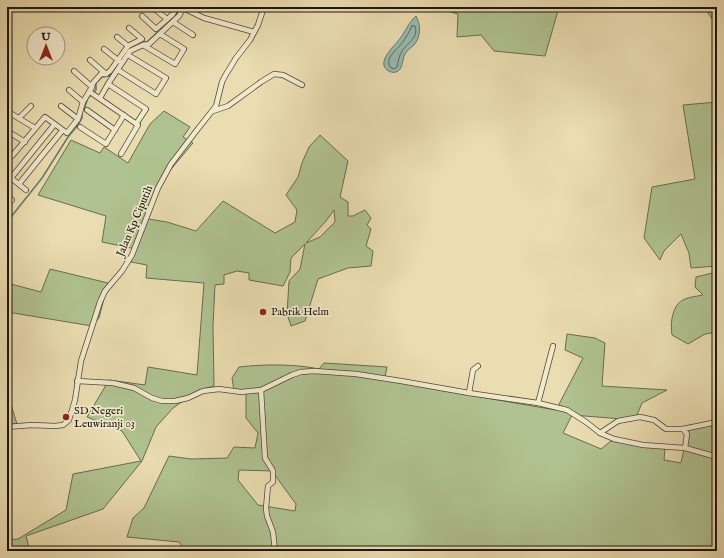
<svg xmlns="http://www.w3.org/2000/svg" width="724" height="558" font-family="'IM FELL English',serif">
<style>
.green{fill:#b0c291;stroke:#666c4e;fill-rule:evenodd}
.water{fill:#98bbb0;stroke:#66796e}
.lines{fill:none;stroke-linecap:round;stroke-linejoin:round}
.shore{stroke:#5a685e;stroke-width:1}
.stream{stroke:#66796e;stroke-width:1.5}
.minor-casing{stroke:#504735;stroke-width:6}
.minor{stroke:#f1e9cc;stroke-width:4.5}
.poi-dot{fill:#8f2418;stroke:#f1e9cc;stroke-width:1.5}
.labels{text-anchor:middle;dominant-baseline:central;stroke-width:3.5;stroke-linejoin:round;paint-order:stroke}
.street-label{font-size:11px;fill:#1c150c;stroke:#f1e9cc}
.poi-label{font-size:11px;fill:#1c150c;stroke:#f1e9cc;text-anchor:start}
</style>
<rect width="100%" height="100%" fill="#eaddb1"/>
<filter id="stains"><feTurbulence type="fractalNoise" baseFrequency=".005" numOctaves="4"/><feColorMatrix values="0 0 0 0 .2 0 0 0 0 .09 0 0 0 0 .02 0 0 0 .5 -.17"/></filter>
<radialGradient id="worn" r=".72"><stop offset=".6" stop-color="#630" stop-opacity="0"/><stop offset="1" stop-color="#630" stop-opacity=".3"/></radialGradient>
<g class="green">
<polygon points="438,7 559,7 545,56 494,51 481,35 457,37 458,14 439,9"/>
<polygon points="704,7 717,7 717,26"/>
<polygon points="717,102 717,266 691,268 689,253 681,234 664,251 660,260 644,238 652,187 695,179 683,105"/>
<path d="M164,111L190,127L183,137L193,143L162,180L148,219L167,222L196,231L223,201L275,233L295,222L297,210L286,195L298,177L302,163L309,147L320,135L348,161L340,197L348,202V216H353L365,210L371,218L367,225L371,229L366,246L373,251L371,266L348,268L318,279L305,321L291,326L287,314L289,281L300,269L305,244L291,258L290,272L283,286L249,280V273L237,271L224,275V284L215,285L213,326L214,386L199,390L173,408L156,427L142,461L103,509L26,536L30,551H7V540L18,539L66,510L73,474L141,461L122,431L87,417L109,380L145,385L148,367L197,375L204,283L146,278L147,265L131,262L136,249L102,242L106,216L38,195L71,140L100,153L104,147L128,163L150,124ZM334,210L335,222L320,237L306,243L326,221Z"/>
<polygon points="50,269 108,283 99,318 92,326 7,312 7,283 41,292"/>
<path d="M717,272V332L705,334L688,344L672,335C670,323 672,304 685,299C690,297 698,296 703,295L695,287L696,277Z"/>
<path d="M567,334L595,338L605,343L602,386L667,390L642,403L635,420L572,415L563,433L601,449L611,441L665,449L664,460L681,463L689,425L717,426V551H186L179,542L127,537L133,518L144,508L169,456L191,459L227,458L234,447L255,448L258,433L246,418V392L234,391L232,378L239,367C263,364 296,364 319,369L324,363L387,367L385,377L422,387L556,410L583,358L565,350ZM239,470L272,471L296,504L295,511L258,505L238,480Z"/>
<polygon points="7,404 11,405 17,424 7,424"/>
</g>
<path class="water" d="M416,16C421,25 421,37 414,45C411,48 407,50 405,54C402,60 403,70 396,72C393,73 390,72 387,70C377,62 393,47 398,41C405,33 408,23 416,16Z"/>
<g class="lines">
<path class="shore" d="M412,26H415C419,38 407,43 402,51C399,56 398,62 397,67L394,69L390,67C385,57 397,50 402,43C406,38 409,32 412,26Z"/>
<g class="stream">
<polyline points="128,50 142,42 147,42 176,15 180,7"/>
<polyline points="83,109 84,109 88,98 96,90 96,83 102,77 109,76 115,70"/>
<polyline points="7,222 42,178 68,137 78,125 82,118 82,112"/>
</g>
<g class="minor-casing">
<g id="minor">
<polyline points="152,7 167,19"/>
<polyline points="142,16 156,29 173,14 177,7"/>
<polyline points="173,22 193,35"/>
<polyline points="117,37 128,46"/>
<polyline points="143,45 175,64 184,49 160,34"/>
<polyline points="104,49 119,61"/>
<polyline points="90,60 106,74"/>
<polyline points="118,70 156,94 166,78 128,55"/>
<polyline points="74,71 92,87"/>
<polyline points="108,84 146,109 136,124"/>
<polyline points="69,90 83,102"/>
<polyline points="90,92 138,125 121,154"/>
<polyline points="100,98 108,84 130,51 143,45 149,44 179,16 183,8 204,18 254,32"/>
<polyline points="61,106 78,119"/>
<polyline points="87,110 115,130"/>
<polyline points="213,111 228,106 261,82 274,74 283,75 302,85"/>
<polyline points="10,113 35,128"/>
<polyline points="19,118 31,106"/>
<polyline points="80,127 106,144 124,115"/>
<polyline points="7,131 25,142"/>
<polyline points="7,153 12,156 45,117 67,133 78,119 83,102 92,87 93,83 101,74 106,74 110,71 128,46 142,39 129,28"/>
<polyline points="19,184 62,131"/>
<polyline points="26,190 11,178 54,125"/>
<polyline points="7,196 12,200"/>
<polyline points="77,381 113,383 134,388 152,398 162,401 175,401 188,398 203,391 219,389 241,392 261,390 292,375 301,372 314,371 356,374 401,381 469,393 538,403 567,410 586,422 600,433 614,439 643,445 685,448 717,457"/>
<polyline points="261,390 265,458 273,471 273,482 268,486 266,508 267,516 273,532 275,551"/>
<polyline points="469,393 473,370 478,366"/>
<polyline points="538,403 553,346"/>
<polyline points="7,427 32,425 55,426 63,425 69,420 75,400 81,361 100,302 105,291 122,271 132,255 158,188 171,164 197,130 216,106 222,82 225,76 236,58 250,40 258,25 264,7"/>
<polyline points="683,429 687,434 685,448"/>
<polyline points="600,433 618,421 640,417 654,420 666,429 683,429 717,422"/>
</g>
</g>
<use href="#minor" class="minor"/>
</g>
<g class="poi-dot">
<circle cx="263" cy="312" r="4"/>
<circle cx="66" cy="417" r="4"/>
</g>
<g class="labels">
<g class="street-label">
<text transform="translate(135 221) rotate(-67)">Jalan Kp Ciputih</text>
</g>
<g class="poi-label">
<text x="271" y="312">Pabrik Helm</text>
<text x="74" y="411">SD Negeri<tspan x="74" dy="13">Leuwiranji 03</tspan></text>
</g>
</g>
<rect width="724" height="558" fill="none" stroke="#eaddb1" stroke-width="24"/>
<rect x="8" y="8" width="708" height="542" fill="none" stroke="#1c150c" stroke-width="2"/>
<rect x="12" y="12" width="700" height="534" fill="none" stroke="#1c150c"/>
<g transform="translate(46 46)"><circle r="19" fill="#f1e9cc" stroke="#9c947f"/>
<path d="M0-3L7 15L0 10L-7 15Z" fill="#8f2418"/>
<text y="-6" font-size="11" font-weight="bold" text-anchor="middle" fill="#1c150c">U</text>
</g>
<rect width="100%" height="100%" filter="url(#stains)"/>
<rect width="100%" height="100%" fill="url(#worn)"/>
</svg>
